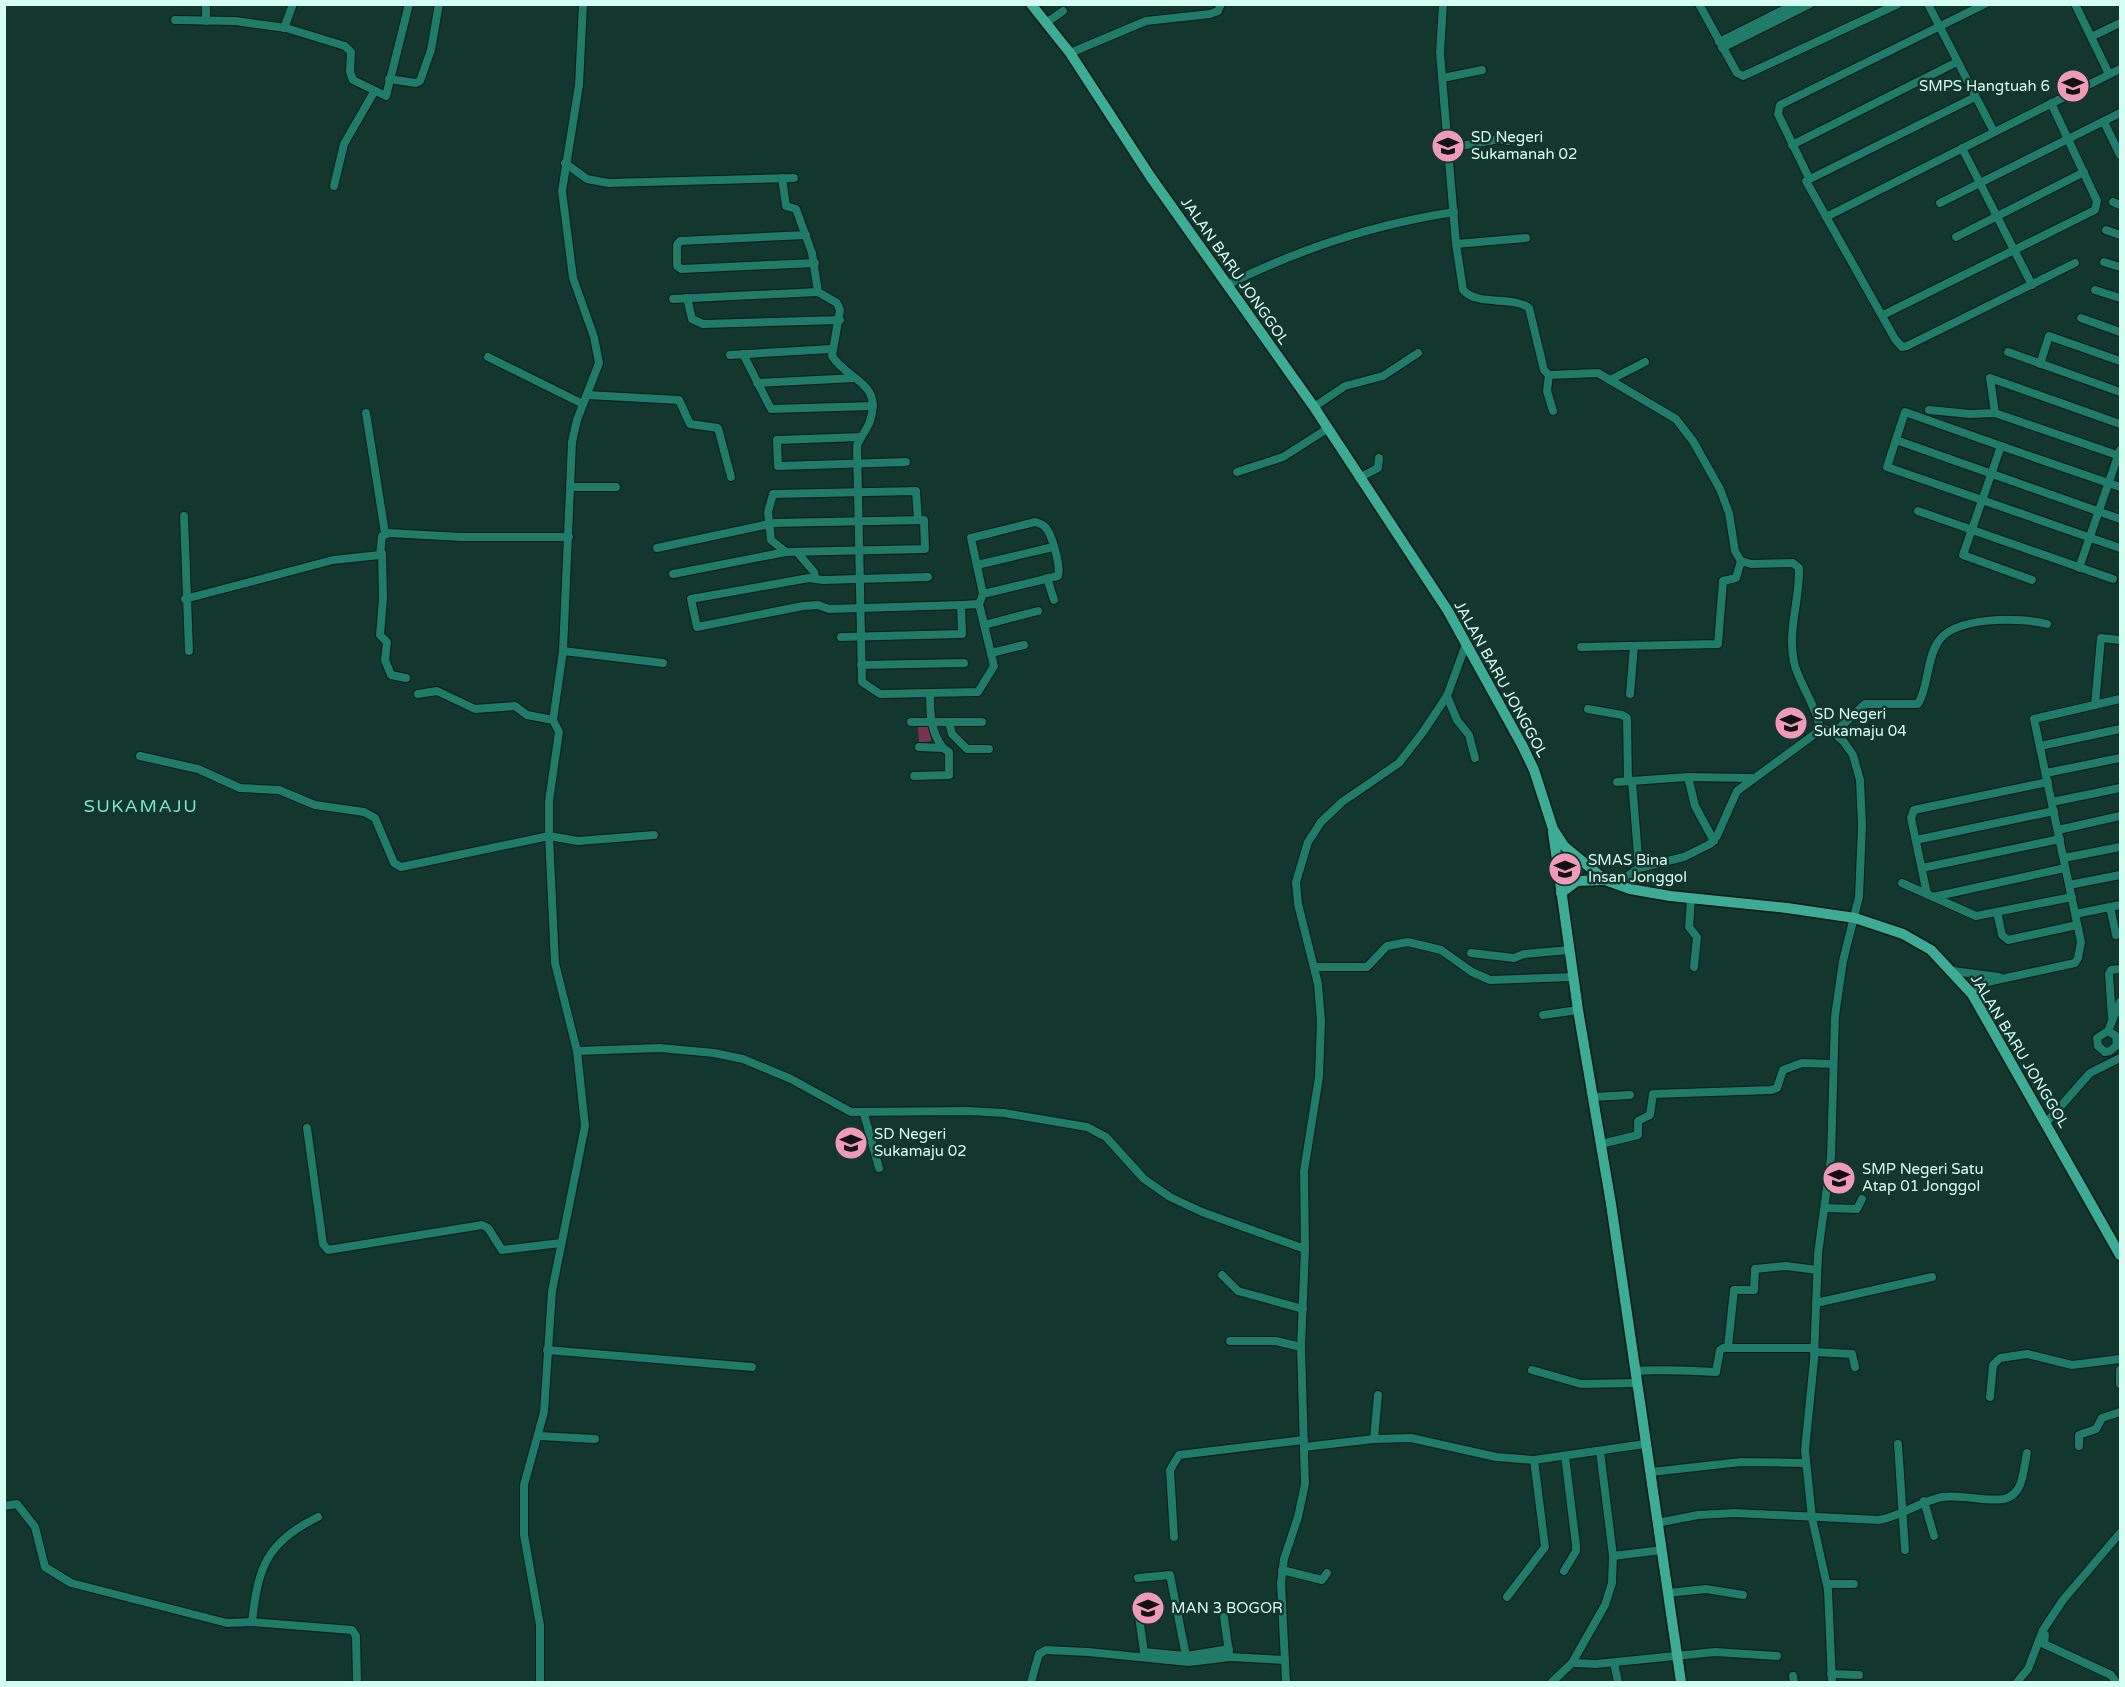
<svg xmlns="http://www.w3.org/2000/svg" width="2125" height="1687" font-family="'Varela Round',sans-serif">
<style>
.green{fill:#77344f}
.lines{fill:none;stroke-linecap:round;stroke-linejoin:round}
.minor-casing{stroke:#0c1b17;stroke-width:10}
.major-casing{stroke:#0c1b17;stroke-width:13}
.minor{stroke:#217b69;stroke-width:8}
.major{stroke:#3eac95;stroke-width:10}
.labels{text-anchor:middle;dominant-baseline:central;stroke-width:5;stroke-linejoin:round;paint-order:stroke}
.poi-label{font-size:15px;fill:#d5fdf2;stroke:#13362f;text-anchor:start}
.street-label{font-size:15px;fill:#d5fdf2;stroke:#13362f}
.quarter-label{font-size:18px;letter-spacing:1.5px;fill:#77e5cc;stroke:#13362f}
</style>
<rect width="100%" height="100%" fill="#13362f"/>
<polygon class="green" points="930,726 931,741 919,743 918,727"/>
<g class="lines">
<g class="minor-casing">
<g id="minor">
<polyline points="206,4 206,21"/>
<path d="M1443,4L1440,53L1456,244L1463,290C1479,307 1511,295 1529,308L1544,370L1549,375L1598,373L1676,419L1693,441L1720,489L1729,513L1735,551L1741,561L1751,564L1793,563L1799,568C1800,602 1786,632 1795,666C1799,682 1822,717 1819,731L1737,791L1717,836L1710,844L1684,857L1639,868L1616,884"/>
<polyline points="1699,4 1737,73 1743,76 1898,4"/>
<polyline points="1928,4 1994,132"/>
<polyline points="2075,4 2109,74"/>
<polyline points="175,20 235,21 286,28 345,46 351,52 350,72 353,80 386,96 409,4"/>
<polyline points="1046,23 1063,11"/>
<polyline points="284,28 293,4"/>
<polyline points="2091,37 2120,23"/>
<polyline points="1719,42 1795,4"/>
<polyline points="1722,48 1810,4"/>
<polyline points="1070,53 1146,21 1210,14 1218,11 1221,4"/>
<polyline points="1443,78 1482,70"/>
<polyline points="389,79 416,83 420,81 431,50 439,4"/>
<polyline points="1975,97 1806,181 1895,339 1902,347 1907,346 2075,263"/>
<polyline points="2104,122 2120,155"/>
<polyline points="1792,145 1957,62"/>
<polyline points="1449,148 1500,139 1508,141"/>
<polyline points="1962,148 2032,285"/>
<polyline points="565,163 587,179 608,183 794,178"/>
<path d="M782,178L786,206L796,209L812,253L818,292L837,303L840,310L832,356C848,381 883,382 870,421C867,430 860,437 857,446L862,682L880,694L978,692L994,666L979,604L961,605"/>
<polyline points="1809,178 1778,114 1780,105 1985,4"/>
<polyline points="334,186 344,144 374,92"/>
<polyline points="2113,202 2120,205"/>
<polyline points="1940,203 2120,113"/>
<polyline points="1826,217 2120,69"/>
<polyline points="2106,230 2120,235"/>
<polyline points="806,235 680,241 677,245 677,266 681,269 815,263"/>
<polyline points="1956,237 2084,172"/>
<polyline points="1456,244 1526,238"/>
<polyline points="2104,262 2120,267"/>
<path d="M1227,285C1297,250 1376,224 1454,212"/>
<polyline points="2095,290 2120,298"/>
<polyline points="687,298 692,319 703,324 840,320"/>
<polyline points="673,299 818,292"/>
<polyline points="1883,315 2095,210 2097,201 2051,103"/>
<polyline points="2081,318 2120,332"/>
<polyline points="2008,352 2120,392"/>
<polyline points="743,354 771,409 873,406"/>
<polyline points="730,355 831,349"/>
<polyline points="488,357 583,404"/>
<polyline points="2040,364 2049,336 2120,361"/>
<polyline points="1549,375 1547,391 1553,411"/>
<polyline points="1610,380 1645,362"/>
<polyline points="757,383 855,378"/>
<polyline points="587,395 679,400 690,424 718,428 731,477"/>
<polyline points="1314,407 1345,386 1383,376 1418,353"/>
<polyline points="1929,410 1970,414 1995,413 2120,456"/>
<polyline points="366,413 385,533"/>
<polyline points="1995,413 1990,378 2120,424"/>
<polyline points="861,437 777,440 778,466 906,462"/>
<polyline points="1896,440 2120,519"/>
<polyline points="2001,446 1905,412 1887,467 2120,548"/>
<polyline points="1237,472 1283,457 1327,429"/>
<polyline points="1359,478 1378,468 1379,458"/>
<polyline points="571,487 616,487"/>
<polyline points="1918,511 2113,579"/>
<polyline points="184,516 189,651"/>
<polyline points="657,548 774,523 924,520 925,549 786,552 673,574"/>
<polyline points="786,552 771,540 768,512 773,494 916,491 918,520"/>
<polyline points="797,552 814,572 815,579"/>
<polyline points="382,553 383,598 380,635 387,642 385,660 391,675 406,678"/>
<polyline points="977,565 1053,547"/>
<polyline points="2079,568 2120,450"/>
<polyline points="1047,578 1054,600"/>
<polyline points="2032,580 1963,555 2001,446 2120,487"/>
<polyline points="185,599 333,560 380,555 382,536 389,533 461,537 569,537"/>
<path d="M979,604L983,594L971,538L1035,522C1038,523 1042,524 1044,526C1052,532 1061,567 1058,576L983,594"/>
<polyline points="984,625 1038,611"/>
<polyline points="841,637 962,634 961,605 829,609 818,605 803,606 697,627 691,599 809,578 823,580 928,577"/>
<polyline points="1581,647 1718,644 1723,581 1736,578 1741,561"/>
<polyline points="563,651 663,663"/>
<polyline points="991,653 1024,645"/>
<polyline points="861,665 964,663"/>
<path d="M930,693C930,712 930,731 943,748"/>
<polyline points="418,694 437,691 475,709 515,706 527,715 553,720"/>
<polyline points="1630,694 1634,646"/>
<polyline points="1447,696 1457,720 1469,735 1475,758"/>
<polyline points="2095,705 2101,638 2120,640"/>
<polyline points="1588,709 1622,715 1627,718 1628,781"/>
<polyline points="911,722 982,722"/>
<polyline points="949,722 952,734 967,749 989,749"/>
<polyline points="1820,727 1834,733 1844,742 1853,755 1860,780 1862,826 1859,897 1843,961 1835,1016 1831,1157 1818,1254 1814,1360 1805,1450 1812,1518 1828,1590 1832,1682"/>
<path d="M1834,733L1865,704H1918C1929,686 1926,660 1938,642C1954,616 2021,617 2047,624"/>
<polyline points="2040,746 2120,729"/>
<polyline points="140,756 198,769 240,788 279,790 315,805 364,812 375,818 394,863 401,867 549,836 578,841 654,835"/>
<polyline points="2046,773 2120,758"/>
<polyline points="914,776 949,775 949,752 943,748 919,747"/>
<polyline points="1688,777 1695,806 1714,841"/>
<polyline points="1632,781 1639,868"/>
<polyline points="1617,782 1688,777 1752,778"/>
<polyline points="2052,802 2120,788"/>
<polyline points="2058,830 2120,816"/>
<polyline points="1916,840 2054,811"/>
<polyline points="2064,858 2120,847"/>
<polyline points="1922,868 2060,839"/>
<polyline points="1902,883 1976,916 2072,897"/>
<polyline points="2069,885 2120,875"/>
<polyline points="1927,894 1911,818 1914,810 2048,782"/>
<polyline points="1933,897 2065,868"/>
<polyline points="1691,899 1689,927 1697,937 1694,967"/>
<polyline points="2110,907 2116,935"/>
<polyline points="1997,912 2002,935 2008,940 2077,925"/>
<polyline points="2075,914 2120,905"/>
<polyline points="1471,953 1514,958 1524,954 1569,950"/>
<polyline points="1315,967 1367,967 1387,946 1408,942 1441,950 1472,972 1490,980 1573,977"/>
<polyline points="1953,971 1999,977"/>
<polyline points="1972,994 1983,983 2075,963 2078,958 2081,942 2034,719 2120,699"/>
<polyline points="1543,1015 1578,1010"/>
<polyline points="2112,1018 2109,974 2111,970 2120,969"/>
<polyline points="577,1051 660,1048 714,1053 743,1059 791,1079 851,1112 968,1111 1004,1113 1087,1127 1106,1137 1144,1179 1170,1197 1202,1212 1305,1249"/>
<polyline points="2105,1052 2098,1046 2097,1038 2108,1031 2120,1002"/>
<polyline points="2105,1052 2110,1051 2117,1045 2116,1036 2108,1031"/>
<polyline points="1593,1097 1630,1095"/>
<polyline points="864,1114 879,1168"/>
<polyline points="2046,1123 2090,1073 2120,1058"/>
<polyline points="307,1128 323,1244 328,1250 482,1225 488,1228 502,1250 561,1243"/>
<polyline points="1601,1144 1638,1135 1638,1121 1650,1115 1653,1094 1771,1090 1777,1088 1783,1070 1802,1063 1833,1064"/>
<polyline points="1825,1208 1857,1209 1862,1199"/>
<polyline points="1222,1275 1238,1291 1303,1309"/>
<polyline points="1816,1303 1932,1277"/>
<polyline points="1230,1341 1276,1341 1301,1347"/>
<polyline points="1728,1347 1734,1290 1754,1290 1755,1269 1786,1266 1817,1270"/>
<polyline points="547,1350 752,1367"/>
<polyline points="1814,1352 1852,1354 1855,1367"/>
<polyline points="1532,1370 1581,1384 1636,1383"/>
<polyline points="2120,1370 2120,1384"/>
<path d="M1635,1371C1662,1369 1689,1371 1716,1372L1720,1350L1723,1348H1814"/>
<polyline points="1990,1397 1993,1365 2000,1358 2027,1354 2072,1365 2120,1359"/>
<polyline points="539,1436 595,1439"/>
<polyline points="1374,1439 1378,1395"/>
<polyline points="1898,1444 1905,1550"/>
<polyline points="2079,1446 2079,1435 2096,1429 2102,1418 2120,1412"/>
<polyline points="1304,1447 1374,1439 1411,1438 1496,1457 1534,1460 1645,1444"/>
<polyline points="1651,1472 1741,1462 1805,1463"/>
<polyline points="1924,1501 1934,1536"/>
<polyline points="4,1506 17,1504 35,1527 45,1567 71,1583 227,1623 252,1622 352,1630 356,1636 357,1682"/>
<path d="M1657,1523L1698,1515L1735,1513L1879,1520C1901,1516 1919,1502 1942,1497C1963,1494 1983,1502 2004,1499C2024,1494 2023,1471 2027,1453"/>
<polyline points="1174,1537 1170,1470 1179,1455 1304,1440"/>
<polyline points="1613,1556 1662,1550"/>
<polyline points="1282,1570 1322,1580 1327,1573"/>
<polyline points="1564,1571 1576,1551 1576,1545 1565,1456"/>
<polyline points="1138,1578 1170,1575 1186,1656"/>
<polyline points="1827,1584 1854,1584"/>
<polyline points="1668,1593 1706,1589 1743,1595"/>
<polyline points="1507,1597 1545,1547 1534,1460"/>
<polyline points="1139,1617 1144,1652 1186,1656 1229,1649"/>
<polyline points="1224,1617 1229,1653"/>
<path d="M252,1622C258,1568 266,1542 318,1517"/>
<polyline points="2045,1635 2044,1644 2111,1675 2116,1682"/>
<polyline points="1572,1663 1596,1664 1715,1652 1777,1656"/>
<polyline points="1614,1663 1618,1682"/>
<polyline points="1831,1674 1859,1675"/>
<polyline points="1793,1676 1794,1682"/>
<polyline points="540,1682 540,1625 524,1535 524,1485 544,1412 552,1291 585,1126 577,1051 555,963 549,836 549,801 559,732 553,720 563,651 572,442 577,420 599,363 594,337 573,278 562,191 579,85 583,4"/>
<polyline points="1031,1682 1039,1654 1046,1650 1088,1652 1189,1662 1230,1657 1285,1660"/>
<polyline points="1286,1682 1281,1583 1284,1559 1298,1517 1305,1484 1301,1347 1305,1249 1304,1171 1319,1077 1321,1021 1318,984 1298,904 1296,882 1308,842 1321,822 1342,802 1399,763 1423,732 1447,696 1466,644"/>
<polyline points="1552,1682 1572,1663 1605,1605 1612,1583 1613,1556 1600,1451"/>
<polyline points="2017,1682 2028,1669 2043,1630 2063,1600 2120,1533"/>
</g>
</g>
<g class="major-casing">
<g id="major">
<polyline points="1031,4 1070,53 1150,176 1314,407 1448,611 1522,745 1534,770 1553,829 1564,846 1605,880 1630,889 1670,896 1787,908 1855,918 1903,934 1931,950 1972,994 2120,1255"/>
<polyline points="1553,832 1578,1010 1611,1204 1681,1682"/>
<polyline points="1561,893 1577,881 1604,880"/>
</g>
</g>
<use href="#minor" class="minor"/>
<use href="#major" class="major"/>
</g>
<defs>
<g id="school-disc" transform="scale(1.725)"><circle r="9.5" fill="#ef9ab8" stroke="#13362f"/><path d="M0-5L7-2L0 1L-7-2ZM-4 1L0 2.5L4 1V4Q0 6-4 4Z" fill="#111"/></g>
</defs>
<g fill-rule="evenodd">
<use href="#school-disc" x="2073" y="86"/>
<use href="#school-disc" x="1448" y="146"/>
<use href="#school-disc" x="1791" y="723"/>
<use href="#school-disc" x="1565" y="869"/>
<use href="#school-disc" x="851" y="1143"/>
<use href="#school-disc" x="1839" y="1178"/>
<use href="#school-disc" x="1148" y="1608"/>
</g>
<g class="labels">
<g class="poi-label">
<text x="2050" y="86" text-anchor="end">SMPS Hangtuah 6</text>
<text x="1471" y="137">SD Negeri<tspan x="1471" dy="17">Sukamanah 02</tspan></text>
<text x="1814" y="714">SD Negeri<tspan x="1814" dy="17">Sukamaju 04</tspan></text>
<text x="1588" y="860">SMAS Bina<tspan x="1588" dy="17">Insan Jonggol</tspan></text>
<text x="874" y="1134">SD Negeri<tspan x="874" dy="17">Sukamaju 02</tspan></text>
<text x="1862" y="1169">SMP Negeri Satu<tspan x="1862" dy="17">Atap 01 Jonggol</tspan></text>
<text x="1171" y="1608">MAN 3 BOGOR</text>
</g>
<g class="street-label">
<text transform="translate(1235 271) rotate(55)">JALAN BARU JONGGOL</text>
<text transform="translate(1501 679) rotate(61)">JALAN BARU JONGGOL</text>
<text transform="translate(2020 1051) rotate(59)">JALAN BARU JONGGOL</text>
</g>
<g class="quarter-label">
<text x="141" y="806">SUKAMAJU</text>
</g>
</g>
<rect width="2125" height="1687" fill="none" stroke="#d5fdf2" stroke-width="12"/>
</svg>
